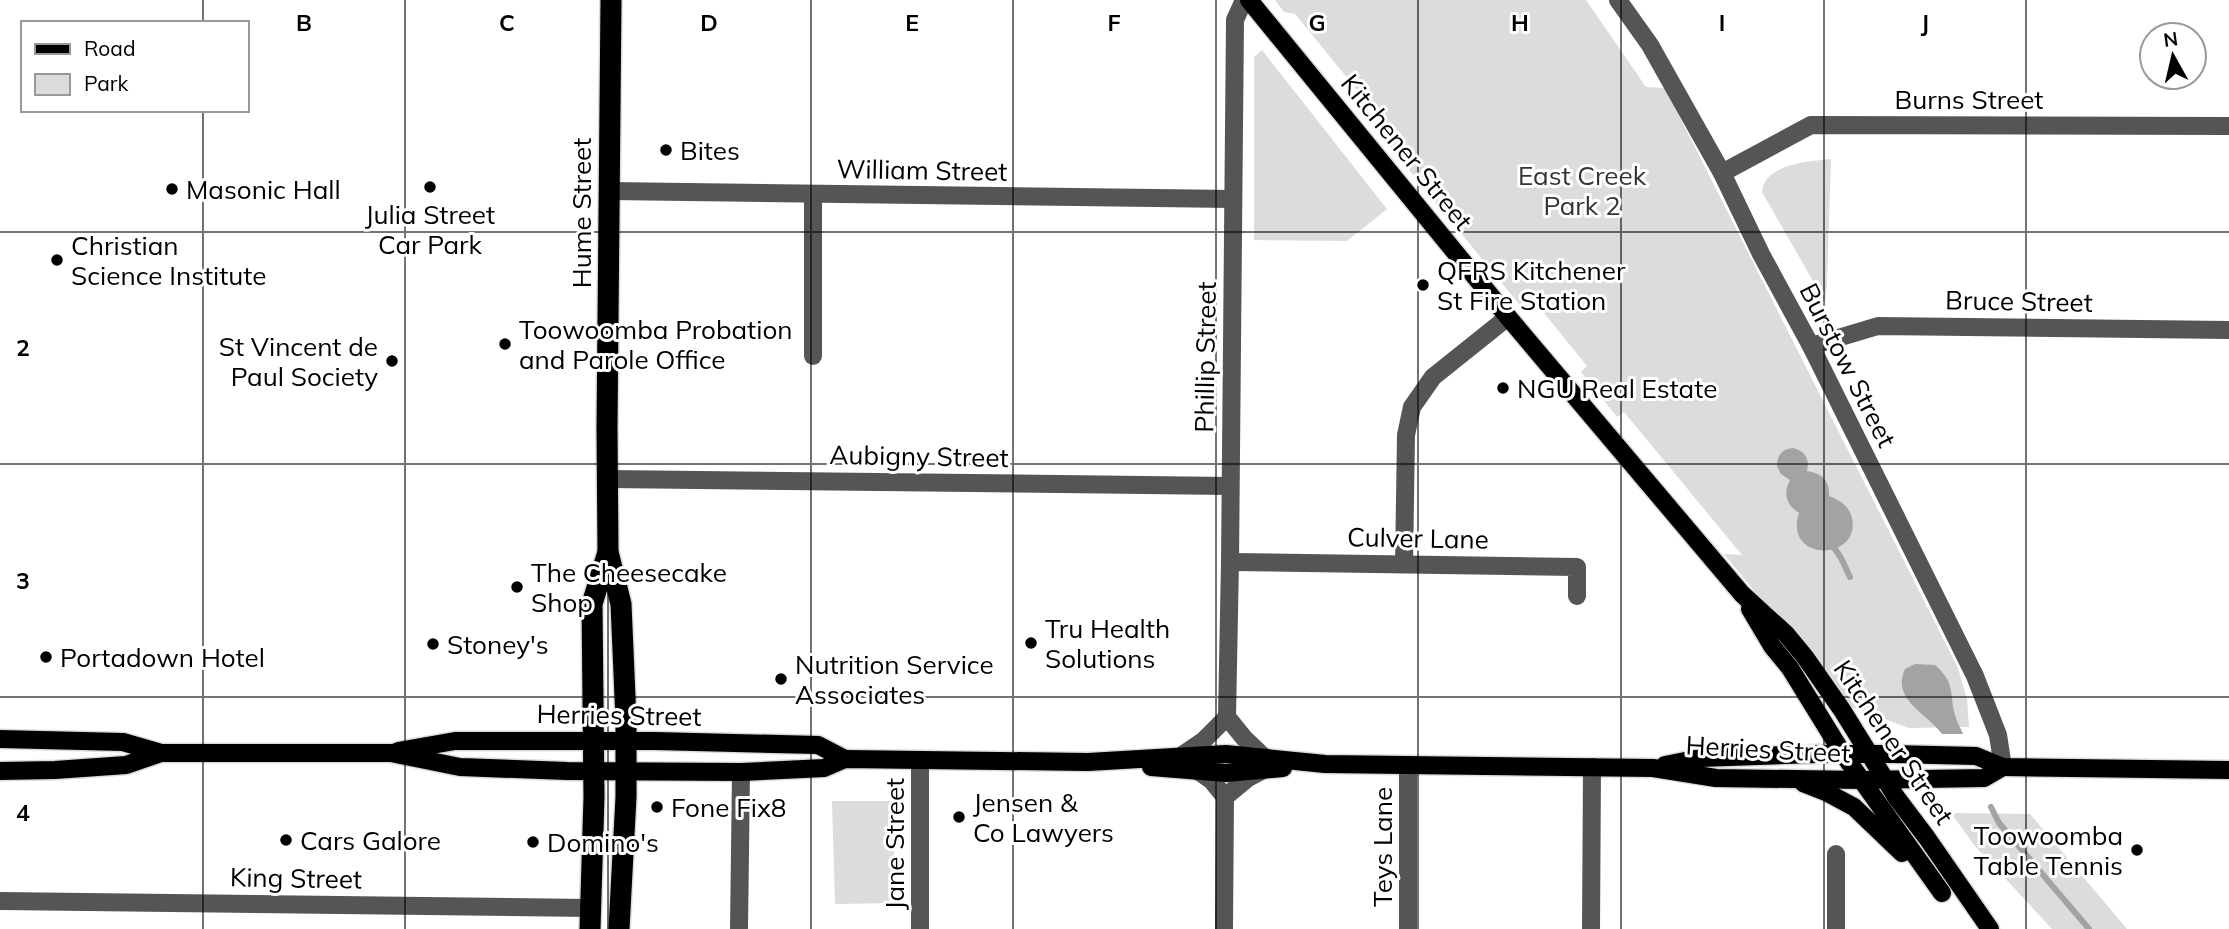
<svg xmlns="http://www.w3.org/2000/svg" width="2229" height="929" font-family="Mulish,sans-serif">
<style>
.green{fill:#dcdcdc}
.water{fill:#a3a3a3}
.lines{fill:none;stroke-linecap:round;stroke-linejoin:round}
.stream{stroke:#a3a3a3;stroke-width:6}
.major-casing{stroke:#dbdbdb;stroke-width:21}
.highway-casing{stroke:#dbdbdb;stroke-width:24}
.minor{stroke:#555;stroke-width:18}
.major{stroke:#000;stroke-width:18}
.highway{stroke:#000;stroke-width:21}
.grid{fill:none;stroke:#000;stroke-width:2;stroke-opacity:0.55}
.poi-dot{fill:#000;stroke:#fff;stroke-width:2.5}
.labels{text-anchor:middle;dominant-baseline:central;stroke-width:6;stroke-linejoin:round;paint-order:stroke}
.street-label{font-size:26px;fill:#000;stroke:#fff}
.poi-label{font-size:26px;fill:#000;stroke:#fff;text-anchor:start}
.park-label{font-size:26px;fill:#333;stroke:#fff}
.grid-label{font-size:23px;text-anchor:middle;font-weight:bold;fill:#000;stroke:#fff;stroke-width:6;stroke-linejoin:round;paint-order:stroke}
</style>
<rect width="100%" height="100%" fill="#fff"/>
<g class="green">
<polygon points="1275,0 1586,0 1646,87 1665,88 1958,668 1967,699 1969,727 1909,728 1852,707 1806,644 1760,598 1724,554 1742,555 1624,412 1617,417 1581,372 1587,366 1540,308 1519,304 1373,126 1381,119 1295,14 1284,12"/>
<polygon points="1262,50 1387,209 1347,241 1254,240 1254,57"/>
<path d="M1831,159L1827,284L1825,302L1762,192C1764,164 1809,161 1831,159Z"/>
<polygon points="832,801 895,801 893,903 835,904"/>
<polygon points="1951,813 2030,814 2127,929 2052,929 1974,845"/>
</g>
<g class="water">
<path d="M1793,448C1805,451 1810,459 1807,471C1822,473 1830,481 1829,496C1840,500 1849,506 1852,518C1861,562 1783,562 1799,513C1786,505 1783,493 1790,480L1781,474L1777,466C1777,455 1782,449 1793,448Z"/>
<path d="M1915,664L1935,665C1954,682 1950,690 1954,712C1956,720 1960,727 1963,734H1942C1927,713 1891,700 1905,669Z"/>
</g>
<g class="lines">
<g class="stream">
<polyline points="1831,543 1841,558 1850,577"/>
<polyline points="1991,807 1999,823 2089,929"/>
</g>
<g class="major-casing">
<g id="major">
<polyline points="1249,0 1508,317 1742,594 1786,634 1805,657 1842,710 1896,797 1927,838 1990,929"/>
<polyline points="1750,609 1772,646 1790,668 1843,754 1942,893"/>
<polyline points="0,739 123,742 161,753 391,753 460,767 567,771 741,772 824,768 845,759 1088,762 1226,754 1325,764 1653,768 1716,778 1861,780 1984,778 2003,767"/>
<polyline points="398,751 455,741 655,741 818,745 845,759"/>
<polyline points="1665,765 1700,758 1817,754 1893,754 1976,756 2003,767 2229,770"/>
<polyline points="1151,767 1226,773 1283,768"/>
<polyline points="0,771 55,770 126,765 161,753"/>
<polyline points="1803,783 1826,792 1854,807 1902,853"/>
</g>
</g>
<g class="highway-casing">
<g id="highway">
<polyline points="611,0 607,428 608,552 621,604 626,720 626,797 619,929"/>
<polyline points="590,929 594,797 592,604 608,552"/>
</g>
</g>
<g class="minor">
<polyline points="1244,0 1235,20 1230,562 1227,717 1244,738 1265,758"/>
<polyline points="1618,0 1650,45 1722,173 1761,254 1811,346 1975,676 1998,735 2003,767"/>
<polyline points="1722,173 1811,125 2229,126"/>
<polyline points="610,191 1233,199"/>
<polyline points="1811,346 1878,326 2229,330"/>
<polyline points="813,356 813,195"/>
<polyline points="609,479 1230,486"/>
<polyline points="1230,562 1577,567 1577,596"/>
<polyline points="1404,564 1406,435 1412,407 1433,377 1508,317"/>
<polyline points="1181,756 1203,741 1227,717"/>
<polyline points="1198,771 1212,781 1225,797 1224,929"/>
<polyline points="1225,797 1248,778 1265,769"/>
<polyline points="0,901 591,908"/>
<polyline points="739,929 741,772"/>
<polyline points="920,929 920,760"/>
<polyline points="1408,929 1408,765"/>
<polyline points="1591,929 1592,767"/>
<polyline points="1836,929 1836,854"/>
</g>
<use href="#major" class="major"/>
<use href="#highway" class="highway"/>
</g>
<path class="grid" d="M203,0V23M405,0V929M608,0V929M811,0V929M1013,0V929M1216,0V929M1418,0V929M1621,0V929M1824,0V929M2026,0V929M203,110V929M0,232H2229M0,464H2229M0,697H2229"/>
<g class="poi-dot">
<circle cx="666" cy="150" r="7"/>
<circle cx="430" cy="187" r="7"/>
<circle cx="172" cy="189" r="7"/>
<circle cx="57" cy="260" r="7"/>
<circle cx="1423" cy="285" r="7"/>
<circle cx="505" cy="344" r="7"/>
<circle cx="392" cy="361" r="7"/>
<circle cx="1503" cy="388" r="7"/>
<circle cx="517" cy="587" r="7"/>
<circle cx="1031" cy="643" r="7"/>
<circle cx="433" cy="644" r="7"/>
<circle cx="46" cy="657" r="7"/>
<circle cx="781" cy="679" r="7"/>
<circle cx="657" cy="807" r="7"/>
<circle cx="959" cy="817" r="7"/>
<circle cx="286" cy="840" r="7"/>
<circle cx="533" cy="842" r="7"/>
<circle cx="2137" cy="850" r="7"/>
</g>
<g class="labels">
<g class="street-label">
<text x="1969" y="99">Burns Street</text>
<text transform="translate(1407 152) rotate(51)">Kitchener Street</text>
<text transform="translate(922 170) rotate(1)">William Street</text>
<text transform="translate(581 213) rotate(-90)">Hume Street</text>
<text transform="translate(2019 301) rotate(1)">Bruce Street</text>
<text transform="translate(1205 357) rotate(-89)">Phillip Street</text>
<text transform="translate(1848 365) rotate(63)">Burstow Street</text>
<text transform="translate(919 456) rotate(1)">Aubigny Street</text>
<text transform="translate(1418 538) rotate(1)">Culver Lane</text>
<text transform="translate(619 715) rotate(1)">Herries Street</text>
<text transform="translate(1894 742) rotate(56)">Kitchener Street</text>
<text transform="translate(1768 749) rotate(3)">Herries Street</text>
<text transform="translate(894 844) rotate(-90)">Jane Street</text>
<text transform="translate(1382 847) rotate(-90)">Teys Lane</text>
<text transform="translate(296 878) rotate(1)">King Street</text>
</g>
<g class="poi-label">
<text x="680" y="150">Bites</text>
<text x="186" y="189">Masonic Hall</text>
<text x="430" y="214" text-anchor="middle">Julia Street<tspan x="430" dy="30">Car Park</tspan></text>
<text x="71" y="245">Christian<tspan x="71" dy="30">Science Institute</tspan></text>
<text x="1437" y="270">QFRS Kitchener<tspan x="1437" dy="30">St Fire Station</tspan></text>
<text x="519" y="329">Toowoomba Probation<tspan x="519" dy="30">and Parole Office</tspan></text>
<text x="378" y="346" text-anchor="end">St Vincent de<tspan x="378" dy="30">Paul Society</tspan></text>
<text x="1517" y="388">NGU Real Estate</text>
<text x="531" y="572">The Cheesecake<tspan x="531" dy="30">Shop</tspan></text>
<text x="1045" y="628">Tru Health<tspan x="1045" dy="30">Solutions</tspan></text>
<text x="447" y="644">Stoney's</text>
<text x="60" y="657">Portadown Hotel</text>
<text x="795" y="664">Nutrition Service<tspan x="795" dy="30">Associates</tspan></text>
<text x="973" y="802">Jensen &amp;<tspan x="973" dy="30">Co Lawyers</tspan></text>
<text x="671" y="807">Fone Fix8</text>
<text x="2123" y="835" text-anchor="end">Toowoomba<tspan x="2123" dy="30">Table Tennis</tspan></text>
<text x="300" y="840">Cars Galore</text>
<text x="547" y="842">Domino's</text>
</g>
<g class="park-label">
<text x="1582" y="175">East Creek<tspan x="1582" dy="30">Park 2</tspan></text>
</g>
</g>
<g class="grid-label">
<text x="304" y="31">B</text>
<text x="507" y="31">C</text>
<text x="709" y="31">D</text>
<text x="912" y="31">E</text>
<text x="1114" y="31">F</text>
<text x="1317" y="31">G</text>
<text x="1520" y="31">H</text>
<text x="1722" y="31">I</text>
<text x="1925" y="31">J</text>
<text x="23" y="356">2</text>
<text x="23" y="589">3</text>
<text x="23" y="821">4</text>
</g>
<rect x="21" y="21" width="228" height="91" fill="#ffffff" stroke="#999999" stroke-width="2"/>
<rect x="35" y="44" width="35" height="10" fill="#000000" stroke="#999999" stroke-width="2"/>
<text x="84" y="56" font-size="21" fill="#000000">Road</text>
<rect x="35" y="74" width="35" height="21" fill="#dcdcdc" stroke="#999999" stroke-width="2"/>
<text x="84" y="91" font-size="21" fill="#000000">Park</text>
<g transform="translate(2173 56) rotate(352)"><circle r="33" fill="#ffffff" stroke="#999999" stroke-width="2"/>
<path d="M0-5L12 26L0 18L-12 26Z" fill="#000000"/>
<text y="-10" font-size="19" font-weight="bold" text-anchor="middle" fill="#000000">N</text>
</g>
</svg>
